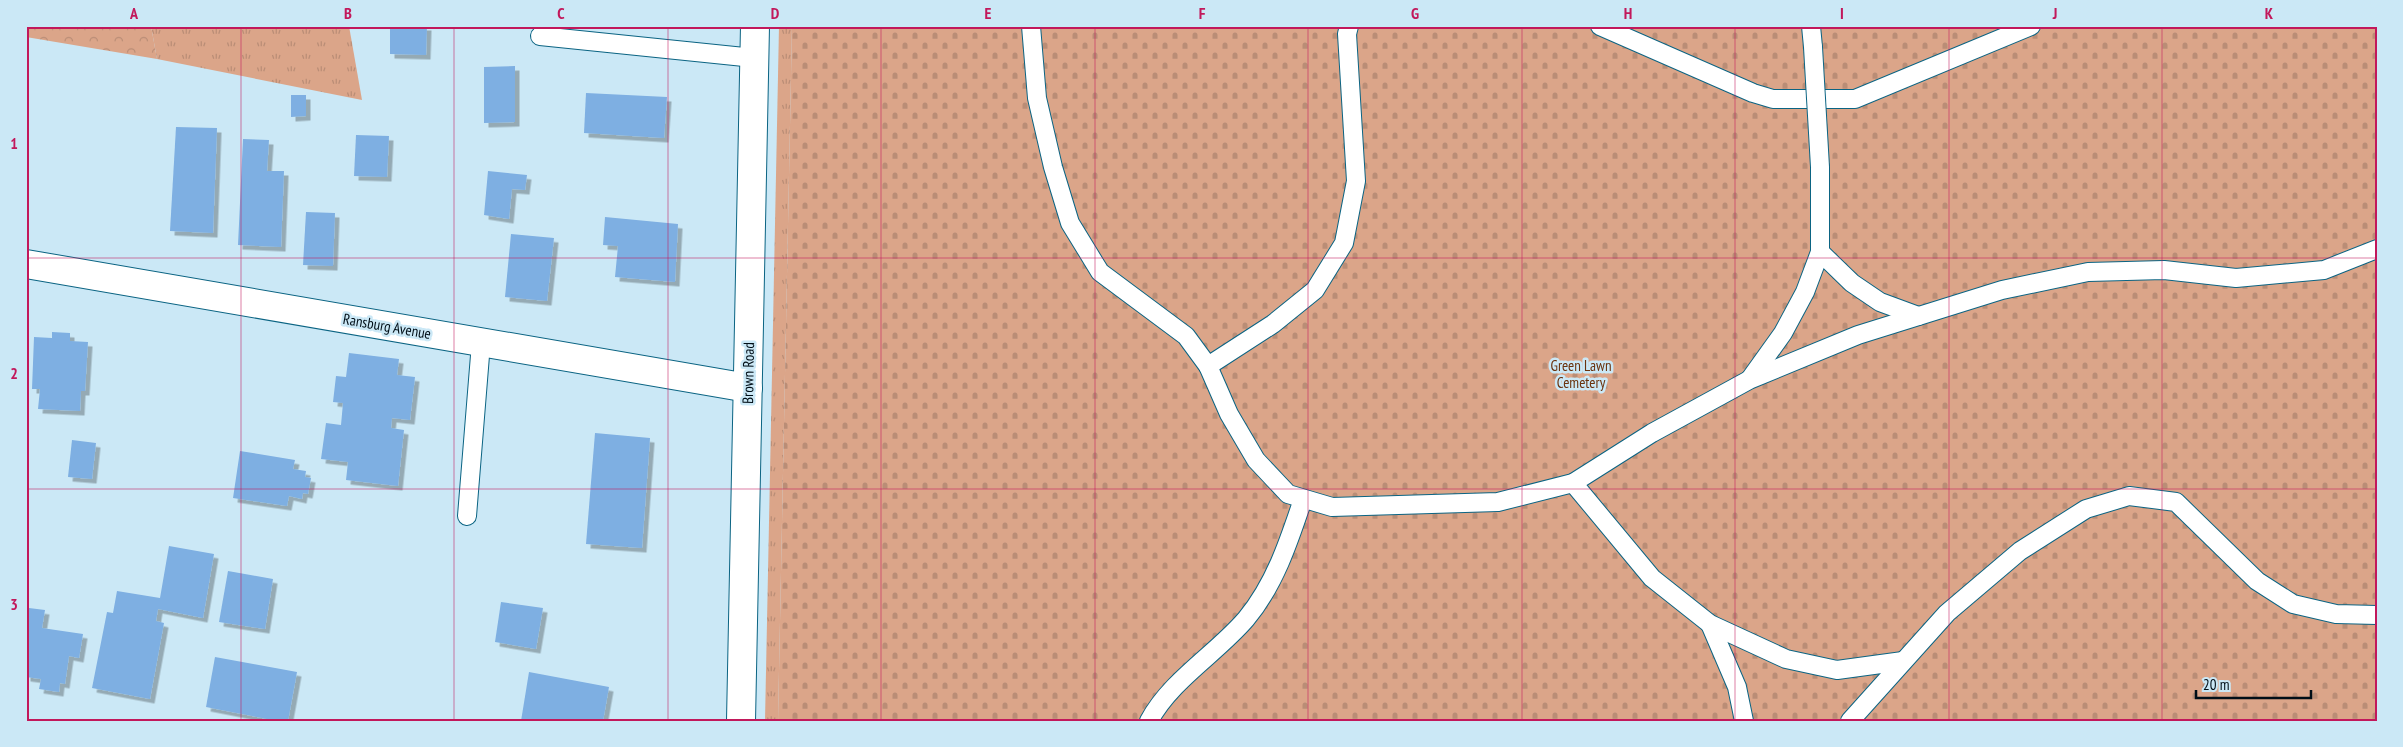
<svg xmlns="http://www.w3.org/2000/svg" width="2403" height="747" font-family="'PT Sans Narrow',sans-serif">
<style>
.grass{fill:url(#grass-tufts)}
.forest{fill:url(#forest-crowns)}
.cemetery{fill:url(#cemetery-stones)}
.building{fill:#7eafe2;filter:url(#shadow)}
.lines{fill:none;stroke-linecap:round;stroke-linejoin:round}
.lane-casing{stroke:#0b6483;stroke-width:20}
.street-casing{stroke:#0b6483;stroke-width:30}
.secondary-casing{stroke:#0b6483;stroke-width:30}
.lane{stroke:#fff;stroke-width:18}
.street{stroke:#fff;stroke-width:28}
.secondary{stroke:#fff;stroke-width:28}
.lane-bridge-casing{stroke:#0b6483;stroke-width:20;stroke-linecap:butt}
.lane-bridge{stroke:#fff;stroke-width:18}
.grid{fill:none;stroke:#c2185b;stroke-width:1;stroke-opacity:0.55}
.labels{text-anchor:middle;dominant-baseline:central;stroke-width:5;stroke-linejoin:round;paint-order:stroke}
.street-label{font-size:15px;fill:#000e17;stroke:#cbe8f6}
.park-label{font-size:15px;fill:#6a320d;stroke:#cbe8f6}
.neatline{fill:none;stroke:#c2185b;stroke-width:2}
.grid-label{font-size:16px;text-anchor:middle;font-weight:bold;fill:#c2185b}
</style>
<defs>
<pattern id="grass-tufts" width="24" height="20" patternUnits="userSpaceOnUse" patternTransform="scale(1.25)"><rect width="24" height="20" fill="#dba589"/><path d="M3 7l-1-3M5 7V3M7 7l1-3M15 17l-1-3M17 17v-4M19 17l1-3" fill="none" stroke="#ba8d76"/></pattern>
<pattern id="forest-crowns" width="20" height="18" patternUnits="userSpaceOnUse" patternTransform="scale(1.25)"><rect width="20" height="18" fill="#dba589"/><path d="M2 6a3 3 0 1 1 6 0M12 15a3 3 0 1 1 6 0" fill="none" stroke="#ba8d76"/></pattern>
<pattern id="cemetery-stones" width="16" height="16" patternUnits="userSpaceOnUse" patternTransform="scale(1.25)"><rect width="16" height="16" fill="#dba589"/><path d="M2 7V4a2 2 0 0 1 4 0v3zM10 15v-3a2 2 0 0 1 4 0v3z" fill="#ba8d76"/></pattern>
<filter id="shadow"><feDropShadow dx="4.5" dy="4.5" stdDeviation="0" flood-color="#0004"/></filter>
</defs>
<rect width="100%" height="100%" fill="#cbe8f6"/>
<g class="grass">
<polygon points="151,26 349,26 362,100 157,59"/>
<polygon points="779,26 792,26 778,721 765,721"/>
</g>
<polygon class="forest" points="26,26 151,26 157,59 26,37"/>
<polygon class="cemetery" points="792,26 2377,26 2377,721 778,721"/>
<g class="building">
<polygon points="390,26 427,26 426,55 390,54"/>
<polygon points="515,66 515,122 484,123 484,67"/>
<polygon points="586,93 667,97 664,138 584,133"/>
<polygon points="291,95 306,95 306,116 291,117"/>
<polygon points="176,127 217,128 213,233 170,231"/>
<polygon points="356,135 389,136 387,177 354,176"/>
<polygon points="243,139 269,140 267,171 284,171 281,247 238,245"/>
<polygon points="488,171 527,175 525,190 512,189 509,219 484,215"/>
<polygon points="306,212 335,213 333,266 303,265"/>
<polygon points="605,217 678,224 675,282 615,277 618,246 603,245"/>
<polygon points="511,234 554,238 547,301 505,297"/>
<polygon points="52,332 70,333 70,341 88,342 85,391 81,391 80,411 38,409 40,389 32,389 34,337 52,338"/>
<polygon points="349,353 399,359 397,375 415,377 410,420 392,418 391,428 404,430 398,486 346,480 348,462 321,459 326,423 341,425 343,403 333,402 336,376 346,377"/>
<polygon points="595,433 650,438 642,548 586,544"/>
<polygon points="72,440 96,443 92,479 68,477"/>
<polygon points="240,451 295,460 293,469 306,471 305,477 311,478 308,494 303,493 302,499 289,496 287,506 233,498"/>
<polygon points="169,546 214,554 203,618 158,609 156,621 164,623 150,699 92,688 107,612 113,613 117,591 160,598"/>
<polygon points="228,571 273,579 265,629 219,622"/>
<polygon points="501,602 543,608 536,649 495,642"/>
<polygon points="29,608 45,610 42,628 83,634 79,658 69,656 65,684 60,683 59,692 39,689 41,679 26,677 26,622"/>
<polygon points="215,657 297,672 288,721 277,721 206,707"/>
<polygon points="529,672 609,687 603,721 521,721"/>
</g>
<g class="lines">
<g class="lane-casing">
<g id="lane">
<polyline points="1031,26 1037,98 1053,167 1070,223 1100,272 1186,336 1208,366 1229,414 1256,460 1288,494 1332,507 1498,502 1573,483 1652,433 1749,380 1858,335 2002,290 2088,272 2164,270 2236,278 2324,270 2377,249"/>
<polyline points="1600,26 1753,93 1773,99 1855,99 2031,26"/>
<polyline points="1811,26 1813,47"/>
<polyline points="540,36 754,58"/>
<polyline points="1820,252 1852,283 1880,302 1918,316"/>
<polyline points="1208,366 1273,324 1315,290 1344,243 1356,181 1347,34 1349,26"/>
<polyline points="1750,379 1783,333 1805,292 1820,252 1820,167"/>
<polyline points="1573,483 1652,578 1710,624 1786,659 1837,670 1903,661"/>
<polyline points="467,516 481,343"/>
<polyline points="1710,624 1737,687 1744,721"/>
<path d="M1149,721C1171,680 1216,654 1246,619C1275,584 1289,541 1303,499"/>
<polyline points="1850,721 1947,613 2020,551 2086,509 2129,496 2176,502 2257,581 2293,604 2336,614 2377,615"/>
</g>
</g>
<g class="street-casing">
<polyline id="street" points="26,264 748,388"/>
</g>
<g class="secondary-casing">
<polyline id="secondary" points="741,721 755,26"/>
</g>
<use href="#lane" class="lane"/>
<use href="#street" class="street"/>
<use href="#secondary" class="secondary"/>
<g class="lane-bridge-casing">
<polyline id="lane-bridge" points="1813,47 1820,167"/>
</g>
<use href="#lane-bridge" class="lane-bridge"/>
</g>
<path class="grid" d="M241,26V721M454,26V721M668,26V721M881,26V721M1095,26V721M1308,26V721M1522,26V721M1735,26V721M1949,26V721M2162,26V721M26,258H2377M26,489H2377"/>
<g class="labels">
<g class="street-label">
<text transform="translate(387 326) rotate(10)">Ransburg Avenue</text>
<text transform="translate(748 373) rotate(-89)">Brown Road</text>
</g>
<g class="park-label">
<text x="1581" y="365">Green Lawn<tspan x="1581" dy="17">Cemetery</tspan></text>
</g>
</g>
<rect width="2403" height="747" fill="none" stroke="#cbe8f6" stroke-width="55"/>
<path d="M2196 690v8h115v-8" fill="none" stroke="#000e17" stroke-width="2.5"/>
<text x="2203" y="690" font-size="15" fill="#000e17" stroke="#cbe8f6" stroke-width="4" paint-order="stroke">20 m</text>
<rect x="28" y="28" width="2348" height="692" class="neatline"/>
<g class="grid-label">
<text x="134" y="19">A</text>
<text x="348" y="19">B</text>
<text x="561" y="19">C</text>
<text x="775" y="19">D</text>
<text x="988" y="19">E</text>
<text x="1202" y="19">F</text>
<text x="1415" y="19">G</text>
<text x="1628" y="19">H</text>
<text x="1842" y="19">I</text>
<text x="2055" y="19">J</text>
<text x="2269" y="19">K</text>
<text x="14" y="149">1</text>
<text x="14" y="379">2</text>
<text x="14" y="610">3</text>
</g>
</svg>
